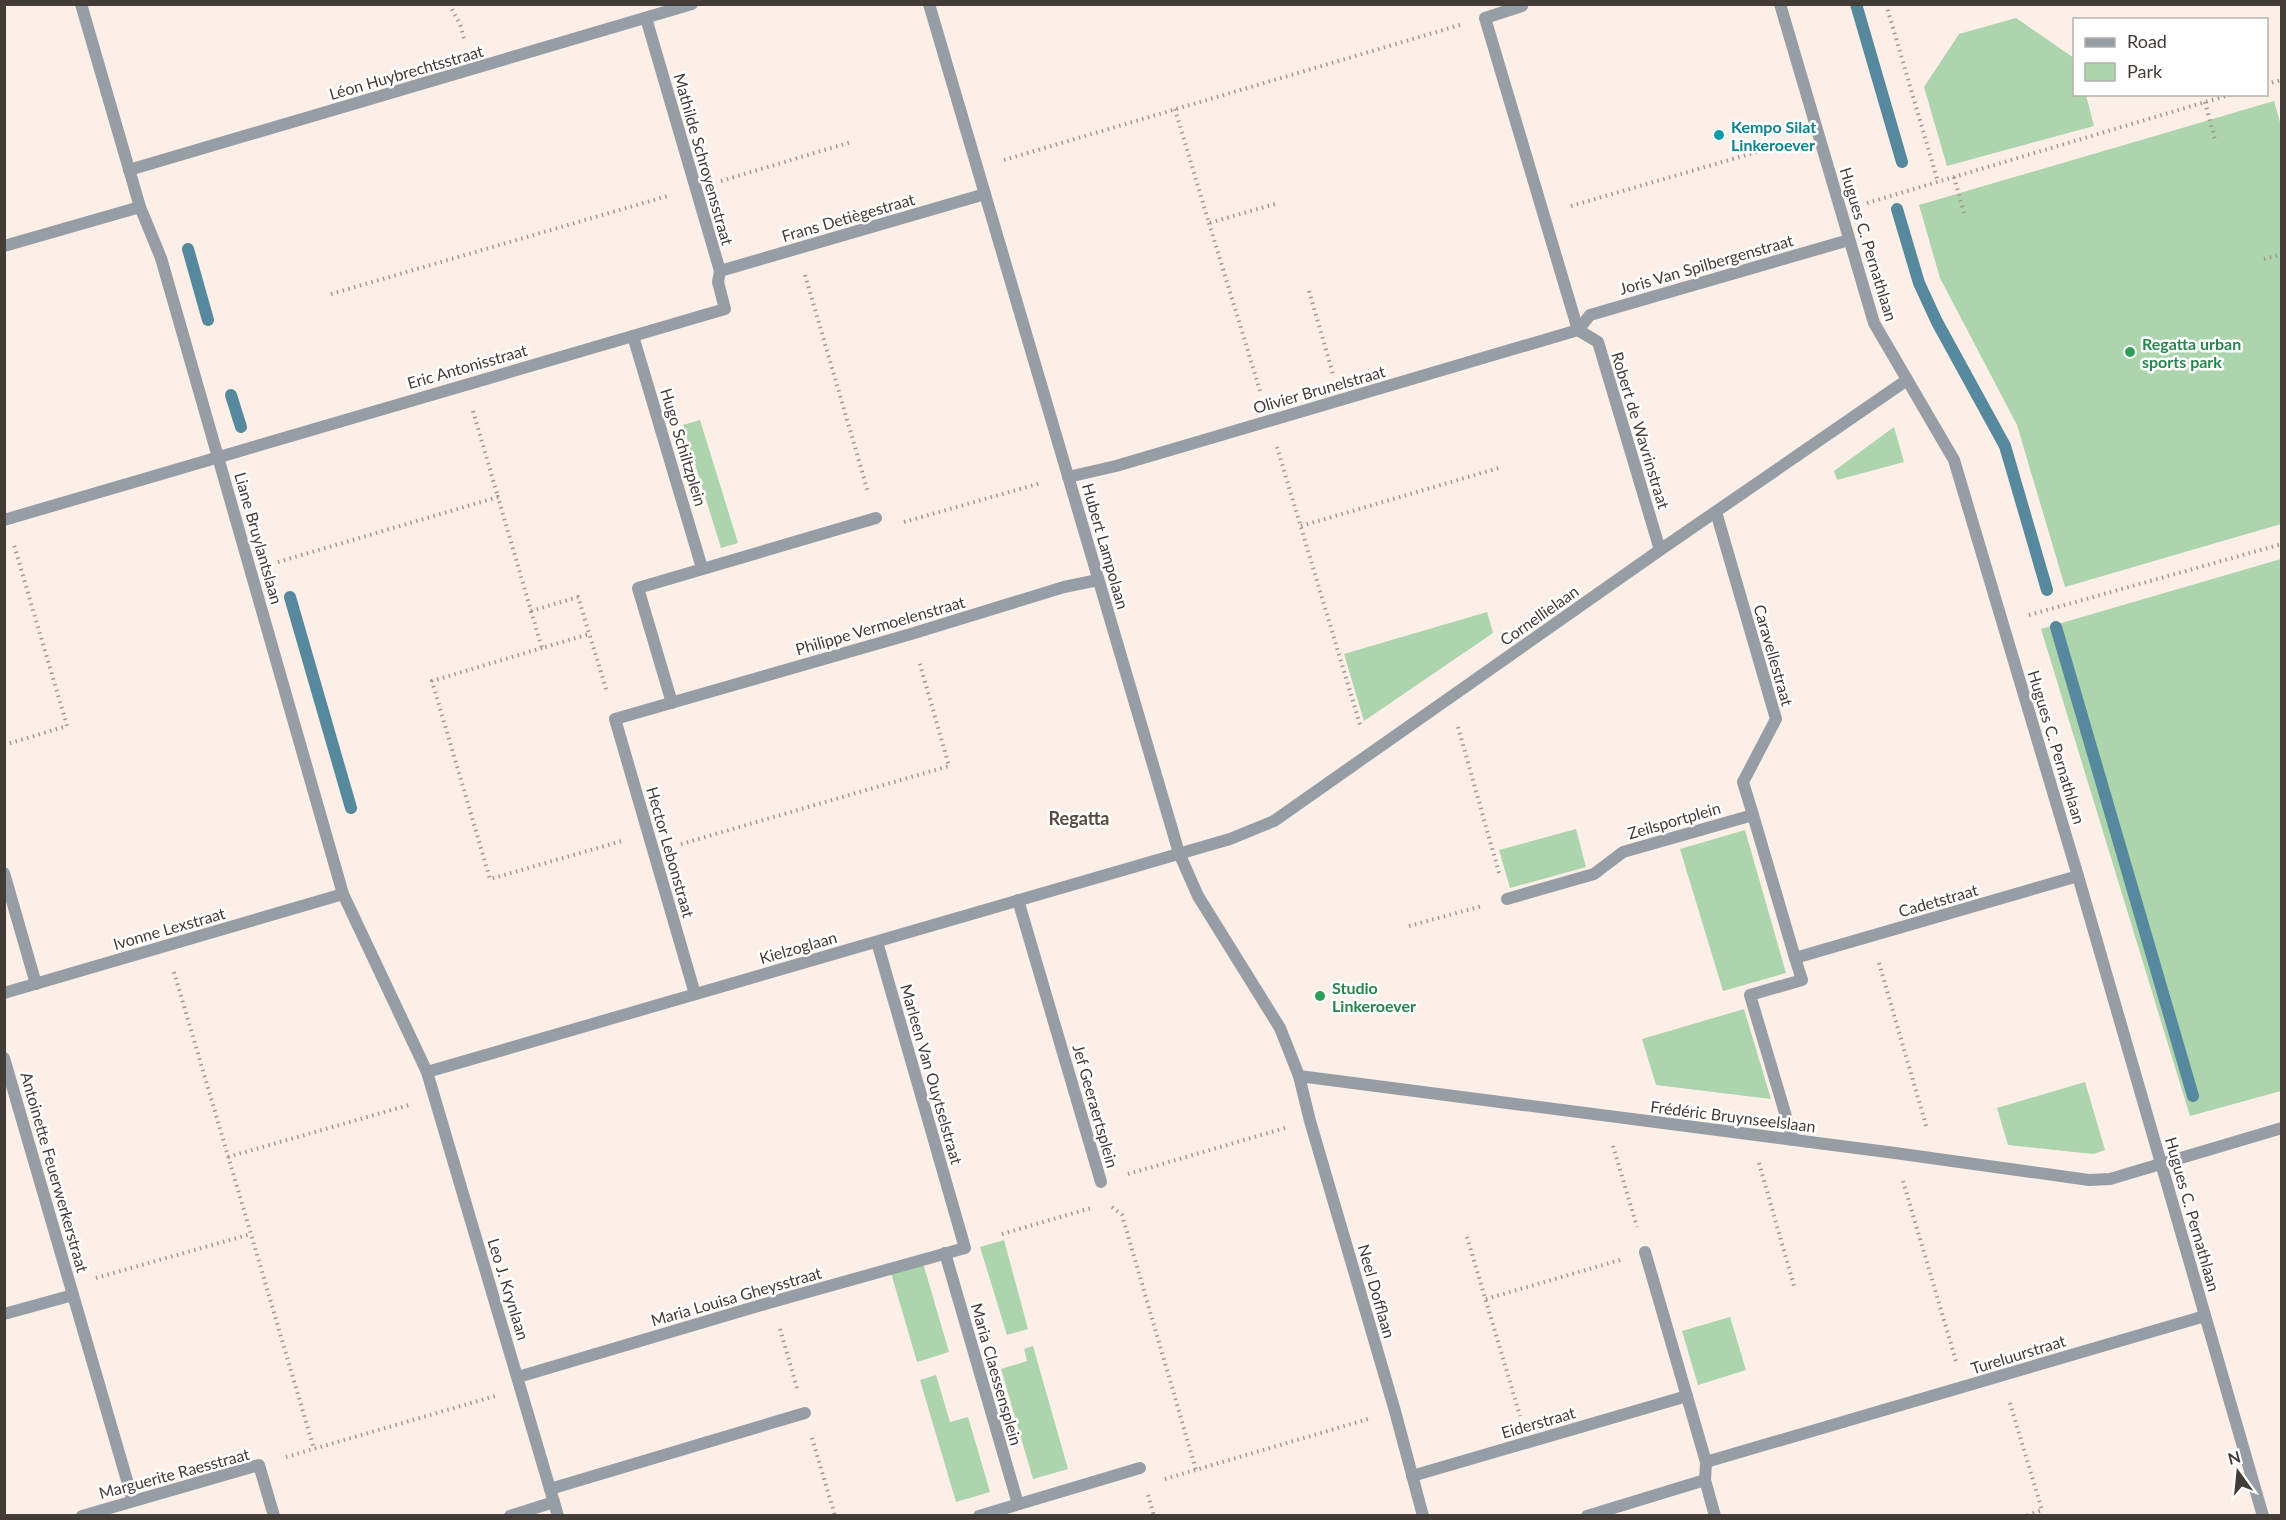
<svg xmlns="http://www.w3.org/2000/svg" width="2286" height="1520" font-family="Lato,sans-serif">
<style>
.green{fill:#acd4ad}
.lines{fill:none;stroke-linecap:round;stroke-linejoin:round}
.stream{stroke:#56899e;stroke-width:12}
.path{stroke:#a39892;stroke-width:4;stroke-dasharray:1.5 4.5;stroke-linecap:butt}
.street{stroke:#979da4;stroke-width:12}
.culture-dot{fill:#0f9aa8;stroke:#fff;stroke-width:2}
.leisure-dot{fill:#2e9e5b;stroke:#fff;stroke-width:2}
.labels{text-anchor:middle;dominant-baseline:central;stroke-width:5;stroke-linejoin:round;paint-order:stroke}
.street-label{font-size:16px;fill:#433b36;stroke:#fff}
.culture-label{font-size:16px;font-weight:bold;fill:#0d838f;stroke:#fff;text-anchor:start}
.leisure-label{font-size:16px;font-weight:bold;fill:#27864d;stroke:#fff;text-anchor:start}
.neighbourhood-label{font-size:18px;font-weight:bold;fill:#5a493f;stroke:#fff}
</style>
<rect width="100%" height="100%" fill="#fcefe8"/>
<g class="green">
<polygon points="2016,18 2074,58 2074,94 2086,95 2094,126 1947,166 1924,87 1959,34"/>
<polygon points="2274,101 2282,129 2281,524 2065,587 2017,425 1940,278 1919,205"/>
<polygon points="700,420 738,543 721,548 683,425"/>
<polygon points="1894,427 1904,462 1837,480 1834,471"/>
<polygon points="2281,559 2281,1091 2190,1116 2041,629"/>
<polygon points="1487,612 1493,633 1364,721 1344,654"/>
<polygon points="1576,829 1586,867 1510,888 1499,850"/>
<polygon points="1745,830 1786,973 1723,991 1680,849"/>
<polygon points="1744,1009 1771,1099 1656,1085 1642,1039"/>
<polygon points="2085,1082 2105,1150 2093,1154 2008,1145 1997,1108"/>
<polygon points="1004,1240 1028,1329 1007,1335 980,1247"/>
<polygon points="923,1263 949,1352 917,1362 891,1273"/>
<polygon points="1730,1317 1746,1370 1698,1385 1682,1331"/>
<polygon points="1033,1346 1068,1469 1033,1479 1001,1369 1027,1361 1024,1349"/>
<polygon points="936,1375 950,1422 968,1417 990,1492 956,1502 920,1380"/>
</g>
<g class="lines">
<g class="stream">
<polyline points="1856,4 1902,162"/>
<polyline points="1897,209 1919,283 1937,322 2005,446 2047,590"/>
<polyline points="188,249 208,320"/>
<polyline points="231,395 241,427"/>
<polyline points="290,597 351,808"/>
<polyline points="2056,627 2193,1096"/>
</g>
<g class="path">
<polyline points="449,4 460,24 465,42"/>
<polyline points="1886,4 1938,182"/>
<polyline points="2266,84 2282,80"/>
<polyline points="2205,102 2215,140"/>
<polyline points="1175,109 1209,223 1275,204"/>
<polyline points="1004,160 1460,25"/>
<polyline points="1954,177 1964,213"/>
<polyline points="721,181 851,142"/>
<polyline points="1867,203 2232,94"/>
<polyline points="1571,206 1791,142"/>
<polyline points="1209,223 1261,394"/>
<polyline points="2264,259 2282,254"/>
<polyline points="805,275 868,492"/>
<polyline points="1309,291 1333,374"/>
<polyline points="331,294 671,195"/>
<polyline points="473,411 498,497"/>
<polyline points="1277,447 1361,728"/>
<polyline points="904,522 1041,483"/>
<polyline points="1301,526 1502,467"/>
<polyline points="278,562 498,497 531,611 578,597 607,692"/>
<polyline points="531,611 542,648 589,634"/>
<polyline points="2029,615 2282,544"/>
<polyline points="542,648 432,681 490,879 622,841"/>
<polyline points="1458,727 1499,873"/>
<polyline points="4,745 67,726 14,545"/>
<polyline points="681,844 949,766 919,661"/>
<polyline points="1409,926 1482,906"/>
<polyline points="1879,963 1927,1129"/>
<polyline points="174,972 314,1449"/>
<polyline points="1613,1146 1637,1227"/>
<polyline points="228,1157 409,1105"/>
<polyline points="1759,1163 1794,1286"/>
<polyline points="1128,1174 1285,1128"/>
<polyline points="1903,1181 1956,1361"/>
<polyline points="1112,1207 1122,1215 1196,1470"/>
<polyline points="1002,1234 1091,1208"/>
<polyline points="1467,1237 1520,1416"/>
<polyline points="96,1278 251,1234"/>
<polyline points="1486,1299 1620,1260"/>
<polyline points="780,1329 797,1388"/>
<polyline points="2010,1403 2042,1510 2025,1516"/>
<polyline points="812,1438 835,1516"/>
<polyline points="286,1457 495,1396"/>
<polyline points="1165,1479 1368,1419"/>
<polyline points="1148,1495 1154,1516"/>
</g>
<g class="street">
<polyline points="81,4 140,207 161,258 343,894 427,1072 558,1516"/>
<polyline points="929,4 1179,853 1198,896 1280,1028 1299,1076 1310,1121 1395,1411 1423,1516"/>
<polyline points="1521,4 1522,6 1485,18 1578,330"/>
<polyline points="1780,4 1874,323 1954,460 2078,876 2263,1516"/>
<polyline points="129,170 692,4"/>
<polyline points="4,246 140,207"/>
<polyline points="720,271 985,194"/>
<polyline points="1578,330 1590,315 1849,240"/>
<polyline points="1578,330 1598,342 1660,550"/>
<polyline points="633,336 702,568"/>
<polyline points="1068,477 1116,466 1578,330"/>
<polyline points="4,520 725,309 718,282 720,271 646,18"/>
<polyline points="672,703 638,588 876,518"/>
<polyline points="1753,815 1795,958 2078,876"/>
<polyline points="4,873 36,984"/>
<polyline points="1507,899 1594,874 1623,852 1753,815 1743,782 1776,719 1716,512"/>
<polyline points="1018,900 1101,1182"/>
<polyline points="4,993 343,894"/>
<polyline points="695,994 615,719 911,634 1064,587 1098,580"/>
<polyline points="4,1058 133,1501"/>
<polyline points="427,1072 1230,839 1274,821 1660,550 1907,380"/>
<polyline points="1299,1076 1895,1153 2089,1180 2110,1179 2282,1128"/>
<polyline points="1793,1140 1750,995 1802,980 1795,958"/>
<polyline points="1645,1252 1706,1462 2205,1316"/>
<polyline points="945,1253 1018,1504"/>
<polyline points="4,1314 73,1295"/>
<polyline points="518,1377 772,1302 965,1248 877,942"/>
<polyline points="1706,1462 1705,1480 1715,1516"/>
<polyline points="1412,1476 1687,1396"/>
<polyline points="550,1489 805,1413"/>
<polyline points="82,1516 259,1465 274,1516"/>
<polyline points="510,1516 554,1502"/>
<polyline points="979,1516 1140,1468"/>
<polyline points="1587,1516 1705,1480"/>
</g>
</g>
<circle class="culture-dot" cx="1719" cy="135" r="6"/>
<g class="leisure-dot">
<circle cx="2130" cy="352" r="6"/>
<circle cx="1320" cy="996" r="6"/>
</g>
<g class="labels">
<g class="street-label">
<text transform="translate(406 72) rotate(-16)">Léon Huybrechtsstraat</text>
<text transform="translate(704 159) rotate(74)">Mathilde Schroyensstraat</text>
<text transform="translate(848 217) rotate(-16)">Frans Detiègestraat</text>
<text transform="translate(1869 244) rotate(73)">Hugues C. Pernathlaan</text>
<text transform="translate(1706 264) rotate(-16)">Joris Van Spilbergenstraat</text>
<text transform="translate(467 366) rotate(-16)">Eric Antonisstraat</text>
<text transform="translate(1319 389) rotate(-16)">Olivier Brunelstraat</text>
<text transform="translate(1641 430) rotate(73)">Robert de Wavrinstraat</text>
<text transform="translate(684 447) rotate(73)">Hugo Schiltzplein</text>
<text transform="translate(259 538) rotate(74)">Liane Bruylantslaan</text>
<text transform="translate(1106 546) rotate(74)">Hubert Lampolaan</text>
<text transform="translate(1539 615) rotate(-35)">Cornellielaan</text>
<text transform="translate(880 625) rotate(-16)">Philippe Vermoelenstraat</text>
<text transform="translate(1774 655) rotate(74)">Caravellestraat</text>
<text transform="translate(2057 747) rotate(73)">Hugues C. Pernathlaan</text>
<text transform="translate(1674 820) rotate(-16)">Zeilsportplein</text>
<text transform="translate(671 852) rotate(74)">Hector Lebonstraat</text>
<text transform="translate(1938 900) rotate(-16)">Cadetstraat</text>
<text transform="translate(169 928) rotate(-16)">Ivonne Lexstraat</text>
<text transform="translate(798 947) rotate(-16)">Kielzoglaan</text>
<text transform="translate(932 1074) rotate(74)">Marleen Van Ouytselstraat</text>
<text transform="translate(1096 1106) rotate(74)">Jef Geeraertsplein</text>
<text transform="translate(1733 1116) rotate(7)">Frédéric Bruynseelslaan</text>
<text transform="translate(55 1172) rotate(74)">Antoinette Feuerwerkerstraat</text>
<text transform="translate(2193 1214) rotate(74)">Hugues C. Pernathlaan</text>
<text transform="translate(509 1289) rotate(73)">Leo J. Krynlaan</text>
<text transform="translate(1377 1291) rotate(74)">Neel Dofflaan</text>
<text transform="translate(736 1296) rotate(-16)">Maria Louisa Gheysstraat</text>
<text transform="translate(2018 1354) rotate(-17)">Tureluurstraat</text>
<text transform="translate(997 1374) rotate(74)">Maria Claessensplein</text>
<text transform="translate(1538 1422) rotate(-16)">Eiderstraat</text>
<text transform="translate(174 1473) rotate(-15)">Marguerite Raesstraat</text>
</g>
<g class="culture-label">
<text x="1731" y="126">Kempo Silat<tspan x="1731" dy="18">Linkeroever</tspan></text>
</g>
<g class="leisure-label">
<text x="2142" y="343">Regatta urban<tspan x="2142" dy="18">sports park</tspan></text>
<text x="1332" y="987">Studio<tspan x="1332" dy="18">Linkeroever</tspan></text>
</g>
<g class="neighbourhood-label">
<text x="1079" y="818">Regatta</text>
</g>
</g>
<rect width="2286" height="1520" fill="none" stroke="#433b36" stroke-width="12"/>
<rect x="2073" y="18" width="195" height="78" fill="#ffffff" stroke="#b4b1af" stroke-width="1.5"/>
<rect x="2085" y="38" width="30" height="9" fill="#979da4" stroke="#b4b1af" stroke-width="1.5"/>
<text x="2127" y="48" font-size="18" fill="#433b36">Road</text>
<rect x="2085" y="63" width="30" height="18" fill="#acd4ad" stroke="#b4b1af" stroke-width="1.5"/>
<text x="2127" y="78" font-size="18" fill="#433b36">Park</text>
<g transform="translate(2238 1472) rotate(345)" stroke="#ffffff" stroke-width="4.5" paint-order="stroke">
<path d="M0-4.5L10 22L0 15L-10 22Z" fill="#433b36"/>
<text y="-9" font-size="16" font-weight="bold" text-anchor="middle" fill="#433b36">N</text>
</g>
</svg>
